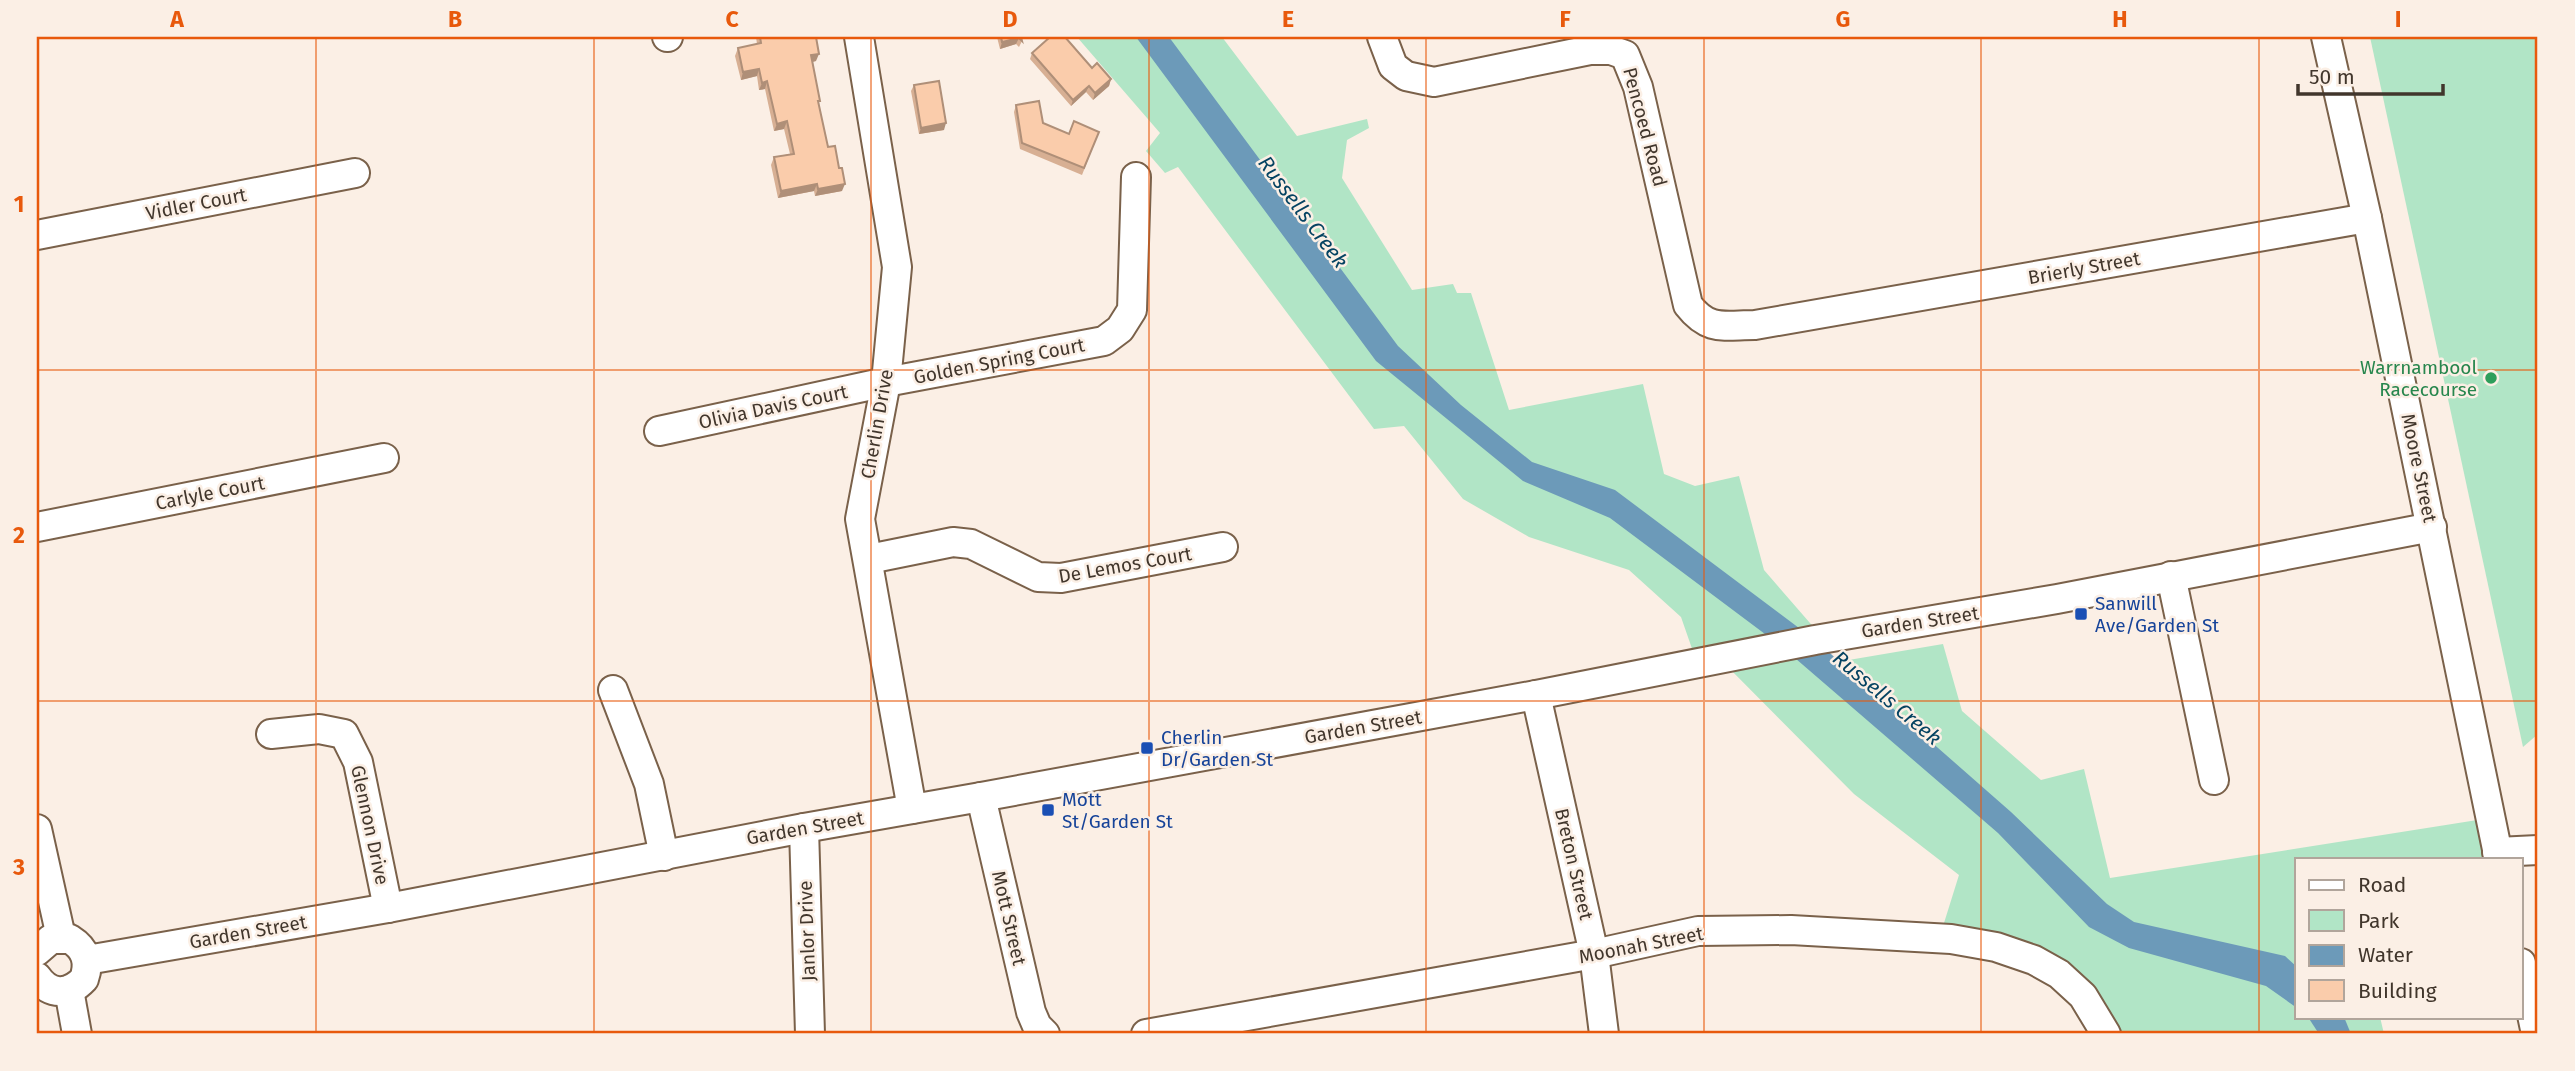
<svg xmlns="http://www.w3.org/2000/svg" width="2575" height="1071" font-family="'Fira Sans',sans-serif">
<style>
.green{fill:#b1e5c6}
.water{fill:#6c9ab9}
.lines{fill:none;stroke-linecap:round;stroke-linejoin:round}
.minor-casing{stroke:#7a614a;stroke-width:32}
.minor{stroke:#fff;stroke-width:28}
.wall{fill:#d7af93}
.shaded-wall{fill:#af8f78}
.building{fill:#faccab;stroke:#af8f78;stroke-width:2}
.grid{fill:none;stroke:#e8590c;stroke-width:2;stroke-opacity:0.55}
.leisure-dot{fill:#2e9e5b;stroke:#fbefe5;stroke-width:2.5}
.transit-dot{fill:#1a4fb4;stroke:#fbefe5;stroke-width:2.5}
.labels{text-anchor:middle;dominant-baseline:central;stroke-width:5;stroke-linejoin:round;paint-order:stroke}
.street-label{font-size:19px;fill:#41362c;stroke:#fbefe5}
.leisure-label{font-size:19px;fill:#27864d;stroke:#fbefe5;text-anchor:end}
.transit-label{font-size:19px;fill:#164399;stroke:#fbefe5;text-anchor:start}
.water-label{font-size:21px;font-style:italic;fill:#054362;stroke:#fbefe5}
.neatline{fill:none;stroke:#e8590c;stroke-width:2.5}
.grid-label{font-size:23px;text-anchor:middle;font-weight:bold;fill:#e8590c}
</style>
<rect width="100%" height="100%" fill="#fbefe5"/>
<g class="green">
<polygon points="1077,37 1222,37 1297,136 1367,119 1369,128 1347,140 1342,178 1412,290 1453,284 1457,293 1471,293 1509,410 1643,384 1664,474 1695,486 1739,476 1764,570 1823,638 1831,663 1943,644 1962,711 2041,780 2084,769 2110,878 2490,818 2497,852 2475,859 2297,859 2297,1017 2380,1017 2384,1034 2106,1034 2059,974 1939,939 1959,875 1854,794 1720,659 1697,663 1681,617 1629,570 1529,537 1463,499 1404,426 1374,429 1178,167 1165,173 1146,151 1160,133"/>
<polygon points="2370,37 2538,37 2538,734 2523,747"/>
</g>
<g class="water">
<polygon points="1136,37 1169,37 1398,346 1461,405 1532,462 1615,490 1815,640 2011,812 2107,904 2134,922 2285,956 2297,967 2297,1008 2266,986 2129,948 2089,927 1998,833 1781,646 1610,518 1523,481 1376,361"/>
<polygon points="2308,1017 2344,1017 2351,1034 2319,1034"/>
</g>
<g class="lines">
<g class="minor-casing">
<g id="minor">
<polyline points="667,37 668,37"/>
<polyline points="859,37 897,267 886,382 860,519 912,809"/>
<path d="M1382,37L1393,66L1406,76L1434,82L1590,50H1611L1625,55L1638,87L1688,305C1709,332 1724,325 1755,325L2367,218"/>
<polyline points="2326,37 2367,218 2499,859"/>
<polyline points="37,235 355,173"/>
<polyline points="659,431 886,382 1104,341 1120,329 1132,310 1136,177"/>
<polyline points="37,527 384,458"/>
<polyline points="869,559 953,542 971,544 1038,577 1061,578 1223,547"/>
<polyline points="2171,576 2214,780"/>
<polyline points="613,690 649,784 664,856"/>
<polyline points="1536,695 1594,954 1604,1034"/>
<polyline points="271,734 319,729 344,734 358,762 388,908"/>
<polyline points="981,797 1031,1012 1037,1026 1045,1034"/>
<polyline points="804,828 810,1034"/>
<polyline points="37,829 61,937"/>
<polyline points="2497,852 2538,850"/>
<path d="M37,951L51,939H70C86,949 90,962 84,979C69,995 50,996 37,977"/>
<polyline points="87,960 388,908 804,828 981,797 1536,695 1815,640 2057,599 2432,527"/>
<polyline points="2521,963 2536,1034"/>
<polyline points="69,990 77,1034"/>
<polyline points="1146,1034 1594,954 1698,931 1791,930 1951,939 1996,947 2034,960 2059,974 2083,996 2106,1034"/>
</g>
</g>
<use href="#minor" class="minor"/>
</g>
<g class="wall">
<polygon points="756,37 816,37 816,61 812,62 819,105 828,147 842,191 815,196 814,191 778,198 771,165 774,157 790,154 784,129 774,131 765,89 759,90 757,76 741,80 735,56 738,48 757,44"/>
<polygon points="997,37 1021,37 1022,41 1019,47 1016,44 1000,49"/>
<polygon points="1032,53 1092,68 1111,79 1109,86 1093,100 1086,92 1071,106 1030,59"/>
<polygon points="914,85 944,130 919,134 911,91"/>
<polygon points="1016,105 1043,123 1069,134 1099,132 1082,175 1020,149 1014,112"/>
</g>
<g class="shaded-wall">
<polygon points="1019,38 1016,44 1000,49 1002,42"/>
<polygon points="819,54 816,61 808,63 811,55"/>
<polygon points="759,69 757,76 741,80 743,72"/>
<polygon points="1111,79 1109,86 1093,100 1095,93"/>
<polygon points="767,81 765,89 759,90 762,83"/>
<polygon points="1089,86 1086,92 1071,106 1073,100"/>
<polygon points="787,121 784,129 774,131 777,124"/>
<polygon points="946,123 944,130 919,134 921,128"/>
<polygon points="817,184 814,191 778,198 781,191"/>
<polygon points="845,184 842,191 815,196 818,189"/>
</g>
<g class="building">
<polygon points="760,37 816,37 819,54 811,55 820,101 818,101 828,147 835,146 839,168 842,168 845,184 818,189 817,184 781,191 774,157 794,154 787,121 777,124 767,81 762,83 759,69 743,72 738,48 761,43"/>
<polygon points="1001,37 1021,37 1022,41 1019,38 1002,42"/>
<polygon points="1050,37 1065,37 1092,68 1097,63 1111,79 1095,93 1089,86 1073,100 1032,53"/>
<polygon points="939,81 946,123 921,128 914,85"/>
<polygon points="1039,101 1043,123 1069,134 1074,121 1099,132 1084,168 1022,143 1016,105"/>
</g>
<path class="grid" d="M316,37V1034M594,37V1034M871,37V1034M1149,37V1034M1426,37V1034M1704,37V1034M1981,37V1034M2259,37V1034M37,370H2538M37,701H2538"/>
<circle class="leisure-dot" cx="2491" cy="378" r="7"/>
<g class="transit-dot">
<rect x="2074" y="607" width="14" height="14" rx="3.5"/>
<rect x="1140" y="741" width="14" height="14" rx="3.5"/>
<rect x="1041" y="803" width="14" height="14" rx="3.5"/>
</g>
<g class="labels">
<g class="street-label">
<text transform="translate(1645 127) rotate(75)">Pencoed Road</text>
<text transform="translate(196 204) rotate(-11)">Vidler Court</text>
<text transform="translate(2084 268) rotate(-10)">Brierly Street</text>
<text transform="translate(999 361) rotate(-11)">Golden Spring Court</text>
<text transform="translate(773 407) rotate(-12)">Olivia Davis Court</text>
<text transform="translate(877 424) rotate(-80)">Cherlin Drive</text>
<text transform="translate(2419 468) rotate(78)">Moore Street</text>
<text transform="translate(210 493) rotate(-11)">Carlyle Court</text>
<text transform="translate(1125 565) rotate(-10)">De Lemos Court</text>
<text transform="translate(1920 622) rotate(-9)">Garden Street</text>
<text transform="translate(1363 727) rotate(-10)">Garden Street</text>
<text transform="translate(370 825) rotate(78)">Glennon Drive</text>
<text transform="translate(805 828) rotate(-10)">Garden Street</text>
<text transform="translate(1574 864) rotate(77)">Breton Street</text>
<text transform="translate(1009 918) rotate(77)">Mott Street</text>
<text transform="translate(807 931) rotate(-92)">Janlor Drive</text>
<text transform="translate(248 932) rotate(-10)">Garden Street</text>
<text transform="translate(1641 945) rotate(-11)">Moonah Street</text>
</g>
<g class="leisure-label">
<text x="2477" y="367">Warrnambool<tspan x="2477" dy="22">Racecourse</tspan></text>
</g>
<g class="transit-label">
<text x="2095" y="603">Sanwill<tspan x="2095" dy="22">Ave/Garden St</tspan></text>
<text x="1161" y="737">Cherlin<tspan x="1161" dy="22">Dr/Garden St</tspan></text>
<text x="1062" y="799">Mott<tspan x="1062" dy="22">St/Garden St</tspan></text>
</g>
<g class="water-label">
<text transform="translate(1303 212) rotate(53)">Russells Creek</text>
<text transform="translate(1887 698) rotate(40)">Russells Creek</text>
</g>
</g>
<rect width="2575" height="1071" fill="none" stroke="#fbefe5" stroke-width="77"/>
<rect x="2295" y="858" width="228" height="161" fill="#fbefe5" stroke="#b1a59b" stroke-width="2"/>
<rect x="2309" y="880" width="35" height="10" fill="#ffffff" stroke="#b1a59b" stroke-width="2"/>
<text x="2358" y="892" font-size="21" fill="#41362c">Road</text>
<rect x="2309" y="910" width="35" height="21" fill="#b1e5c6" stroke="#b1a59b" stroke-width="2"/>
<text x="2358" y="928" font-size="21" fill="#41362c">Park</text>
<rect x="2309" y="945" width="35" height="21" fill="#6c9ab9" stroke="#b1a59b" stroke-width="2"/>
<text x="2358" y="962" font-size="21" fill="#41362c">Water</text>
<rect x="2309" y="980" width="35" height="21" fill="#faccab" stroke="#b1a59b" stroke-width="2"/>
<text x="2358" y="998" font-size="21" fill="#41362c">Building</text>
<path d="M2298 84v10h145v-10" fill="none" stroke="#41362c" stroke-width="3.5"/>
<text x="2309" y="84" font-size="21" fill="#41362c" stroke="#fbefe5" stroke-width="5" paint-order="stroke">50 m</text>
<rect x="38" y="38" width="2498" height="994" class="neatline"/>
<g class="grid-label">
<text x="177" y="27">A</text>
<text x="455" y="27">B</text>
<text x="732" y="27">C</text>
<text x="1010" y="27">D</text>
<text x="1288" y="27">E</text>
<text x="1565" y="27">F</text>
<text x="1843" y="27">G</text>
<text x="2120" y="27">H</text>
<text x="2398" y="27">I</text>
<text x="19" y="212">1</text>
<text x="19" y="543">2</text>
<text x="19" y="875">3</text>
</g>
</svg>
